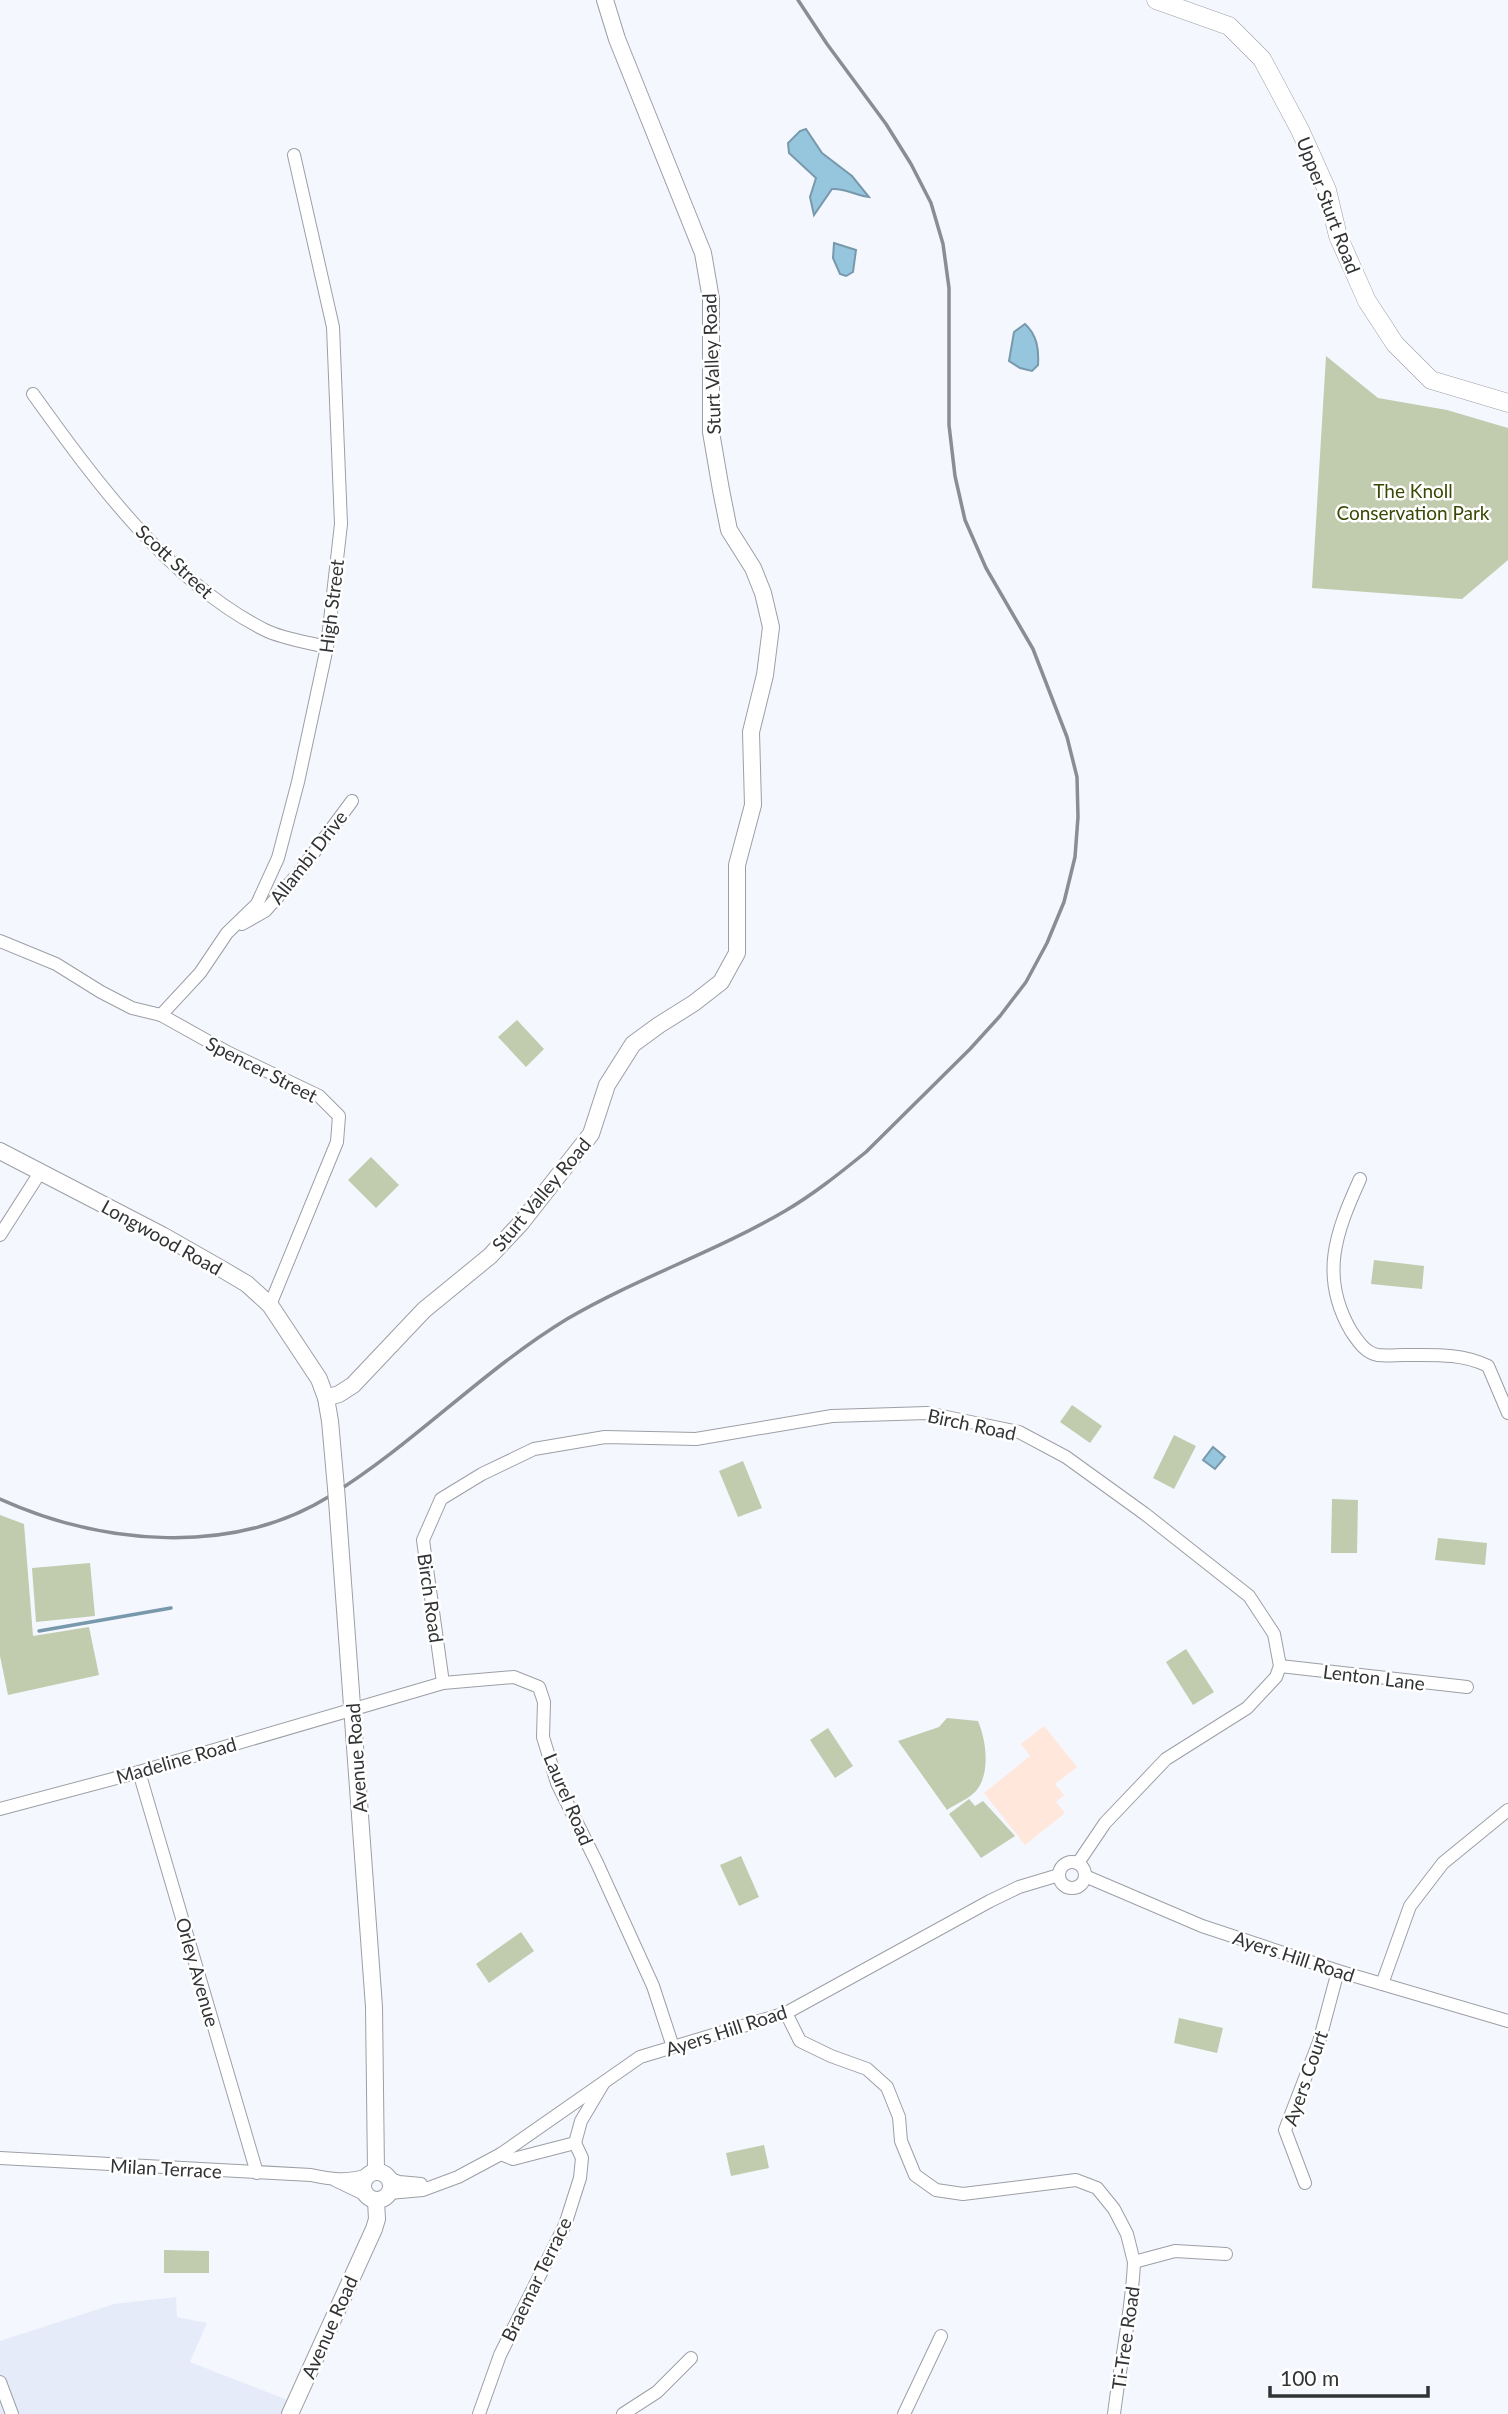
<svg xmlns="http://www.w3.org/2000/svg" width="1508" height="2414" font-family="Lato,sans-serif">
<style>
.built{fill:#e5ebf9}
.education{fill:#ffe7dc}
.green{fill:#c1cbae}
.water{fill:#96c5de;stroke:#7899ab;stroke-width:2}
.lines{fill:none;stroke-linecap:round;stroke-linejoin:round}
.stream{stroke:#7899ab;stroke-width:3.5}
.minor-casing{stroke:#9c9fa5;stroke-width:14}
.tertiary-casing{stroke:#9c9fa5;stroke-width:18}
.secondary-casing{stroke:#9c9fa5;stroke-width:19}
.minor{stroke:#fff;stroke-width:12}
.tertiary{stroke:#fff;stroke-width:16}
.secondary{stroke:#fff;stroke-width:18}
.rail{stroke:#8a8d91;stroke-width:3.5}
.tertiary-bridge-casing{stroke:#9c9fa5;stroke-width:18;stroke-linecap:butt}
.tertiary-bridge{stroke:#fff;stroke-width:16}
.labels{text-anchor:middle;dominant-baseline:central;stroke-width:5;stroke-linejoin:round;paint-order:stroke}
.street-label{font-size:19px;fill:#313335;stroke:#fff}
.park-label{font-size:19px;fill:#394903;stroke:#fff}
</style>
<rect width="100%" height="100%" fill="#f4f7fe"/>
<polygon class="built" points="176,2297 177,2317 207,2323 190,2362 295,2403 290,2414 0,2414 0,2341 114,2304"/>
<polygon class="education" points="1044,1726 1077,1767 1055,1784 1064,1795 1056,1802 1065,1813 1025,1845 984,1793 1030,1756 1021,1744"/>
<g class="green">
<polygon points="1326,356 1378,398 1447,410 1508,428 1508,560 1462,599 1312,588"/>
<polygon points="517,1020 544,1049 526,1067 498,1037"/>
<polygon points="371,1157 399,1185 376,1208 348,1180"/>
<polygon points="1374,1260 1424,1266 1422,1289 1371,1284"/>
<polygon points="1072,1405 1102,1426 1090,1443 1060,1422"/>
<polygon points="1174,1435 1196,1446 1174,1489 1153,1478"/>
<polygon points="743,1461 762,1508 738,1517 719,1471"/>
<polygon points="1332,1499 1358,1500 1357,1553 1331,1553"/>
<polygon points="0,1515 24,1524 33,1636 89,1627 99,1675 8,1695 0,1656"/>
<polygon points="1438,1538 1487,1543 1485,1565 1435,1560"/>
<polygon points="90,1563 95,1616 36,1622 32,1568"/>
<polygon points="1186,1649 1214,1692 1193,1705 1166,1662"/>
<path d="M947,1718L978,1721C986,1740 991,1773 976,1791C969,1799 955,1804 947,1810L898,1741L939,1727Z"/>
<polygon points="828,1728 853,1766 835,1778 810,1740"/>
<polygon points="969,1799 975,1806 983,1801 1015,1836 981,1858 949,1814"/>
<polygon points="741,1856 759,1897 739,1906 720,1865"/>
<polygon points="521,1932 534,1951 489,1983 476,1964"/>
<polygon points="1179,2018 1223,2028 1217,2053 1174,2043"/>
<polygon points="764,2145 769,2168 731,2176 726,2153"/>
<polygon points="164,2250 209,2251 209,2273 164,2273"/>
</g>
<g class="water">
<path d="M806,129L822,153L852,176L869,197C856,196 846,188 832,189L814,215L810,197L816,178L789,153L788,143L800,131Z"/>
<polygon points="834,243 856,250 853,272 846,276 840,274 833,258"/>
<path d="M1025,324C1037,335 1039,349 1038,365L1032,371L1020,368L1009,361L1014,332Z"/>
<polygon points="1213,1447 1225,1457 1215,1469 1203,1460"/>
</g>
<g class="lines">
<polyline class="stream" points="39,1631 171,1608"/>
<g class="minor-casing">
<g id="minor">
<path d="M33,394C94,479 169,582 265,630C283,639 307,642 327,647"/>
<polyline points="242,924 265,911 298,874 352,801"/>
<polyline points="0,941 56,964 101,992 132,1008 161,1015 229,1053 319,1096 339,1116 337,1142 270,1305"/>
<polyline points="161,1015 200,973 227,933 257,904 278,858 298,782 327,647 341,524 333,327 294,155"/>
<path d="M1360,1179C1336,1232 1319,1276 1351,1331C1358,1341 1365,1353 1378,1355C1386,1356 1396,1355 1405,1355C1433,1355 1462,1353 1488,1366L1508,1413"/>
<polyline points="0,1235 41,1171"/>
<polyline points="1280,1666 1467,1687"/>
<polyline points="443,1683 423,1540 441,1499 482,1474 534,1449 605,1437 696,1439 832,1416 927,1413 1019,1432 1066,1457 1145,1514 1249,1596 1274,1634 1280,1666 1276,1677 1247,1708 1166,1759 1105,1823 1078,1863"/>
<polyline points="139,1772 257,2173"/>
<polyline points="0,1809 139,1772 443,1683 514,1677 539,1687 544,1702 543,1737 557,1783 597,1863 653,1986 673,2047"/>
<circle cx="1072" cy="1875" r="13"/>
<polyline points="1085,1876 1202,1926 1338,1971 1508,2021"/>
<polyline points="1382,1984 1410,1906 1443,1863 1508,1810"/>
<polyline points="786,2013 800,2041 831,2056 867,2069 887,2087 899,2117 901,2141 915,2175 936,2190 963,2194 1076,2180 1097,2188 1114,2209 1127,2234 1134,2262 1175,2251 1226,2254"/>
<polyline points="575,2143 581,2121 603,2084"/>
<path d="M0,2158L311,2175C329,2179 348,2182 367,2175"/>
<polyline points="389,2178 399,2182 421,2184"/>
<polyline points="335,2180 364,2194"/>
<polyline points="1305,2183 1285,2130 1319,2042 1338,1971"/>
<polyline points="389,2193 423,2190 458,2177 501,2154 640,2057 786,2013 990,1901 1019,1887 1059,1875"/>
<polyline points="0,2382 12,2414"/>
<polyline points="479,2414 500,2355 565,2225 580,2178 582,2158 575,2143 513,2159 501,2154"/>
<polyline points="623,2414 657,2392 691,2358"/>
<polyline points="904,2414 941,2336"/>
<path d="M1114,2414C1120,2363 1132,2313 1134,2262"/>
</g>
</g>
<g class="tertiary-casing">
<g id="tertiary">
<polyline points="0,1151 162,1235 220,1268 247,1284 270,1305 319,1379 326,1398 330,1421 336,1488"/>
<polyline points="326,1398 339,1394 353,1385 424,1310 490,1256 521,1223 591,1134 607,1085 633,1044 659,1025 694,1003 721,982 737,953 737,865 753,805 751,732 765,675 771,627 763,593 753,568 729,530 721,490 711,432 711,299 703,253 617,39 605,0"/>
<polyline points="338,1514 374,2007 376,2171"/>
<circle cx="377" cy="2186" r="14"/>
<polyline points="290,2414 374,2229 377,2219 376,2201"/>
</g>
</g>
<g class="secondary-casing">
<polyline id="secondary" points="1156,0 1229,26 1262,59 1300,130 1327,190 1338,236 1367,301 1395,344 1431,380 1508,403"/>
</g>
<use href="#minor" class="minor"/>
<use href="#tertiary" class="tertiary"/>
<use href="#secondary" class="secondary"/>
<path class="rail" d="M0,1499C102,1545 232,1557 330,1496C414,1444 483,1370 567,1319C637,1278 715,1252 785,1211C814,1194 840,1173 866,1152L970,1049L1000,1016L1026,982L1047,943L1064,902L1075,857L1078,817L1077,777L1067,737L1033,649L986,568L965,520L955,476L949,425V288L943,244L931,203L911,164L886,124L827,44L798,0"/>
<g class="tertiary-bridge-casing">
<polyline id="tertiary-bridge" points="336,1488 338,1514"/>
</g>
<use href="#tertiary-bridge" class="tertiary-bridge"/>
</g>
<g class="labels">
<g class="street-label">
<text transform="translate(1329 205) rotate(69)">Upper Sturt Road</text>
<text transform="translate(711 364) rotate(-92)">Sturt Valley Road</text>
<text transform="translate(175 561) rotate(43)">Scott Street</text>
<text transform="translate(331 606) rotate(-83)">High Street</text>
<text transform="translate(308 857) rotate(-52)">Allambi Drive</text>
<text transform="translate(262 1069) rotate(27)">Spencer Street</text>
<text transform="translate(541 1194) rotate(-50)">Sturt Valley Road</text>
<text transform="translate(162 1237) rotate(29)">Longwood Road</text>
<text transform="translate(972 1424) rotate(12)">Birch Road</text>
<text transform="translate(431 1598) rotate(82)">Birch Road</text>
<text transform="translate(1374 1677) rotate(7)">Lenton Lane</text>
<text transform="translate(356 1758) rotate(-94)">Avenue Road</text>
<text transform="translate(176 1760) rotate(-16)">Madeline Road</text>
<text transform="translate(569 1799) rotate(67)">Laurel Road</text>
<text transform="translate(1294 1956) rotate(18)">Ayers Hill Road</text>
<text transform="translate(198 1972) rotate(74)">Orley Avenue</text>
<text transform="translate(726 2030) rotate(-18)">Ayers Hill Road</text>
<text transform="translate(1305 2078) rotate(-71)">Ayers Court</text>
<text transform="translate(166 2168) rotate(3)">Milan Terrace</text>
<text transform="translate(536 2279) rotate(-64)">Braemar Terrace</text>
<text transform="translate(329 2327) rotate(-66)">Avenue Road</text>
<text transform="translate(1125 2338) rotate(-82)">Ti-Tree Road</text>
</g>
<g class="park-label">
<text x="1413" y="490">The Knoll<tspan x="1413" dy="22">Conservation Park</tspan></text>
</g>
</g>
<path d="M1270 2386v10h158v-10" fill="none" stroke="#313335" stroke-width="3.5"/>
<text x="1280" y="2386" font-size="21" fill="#313335" stroke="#ffffff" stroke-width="5" paint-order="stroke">100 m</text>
</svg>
